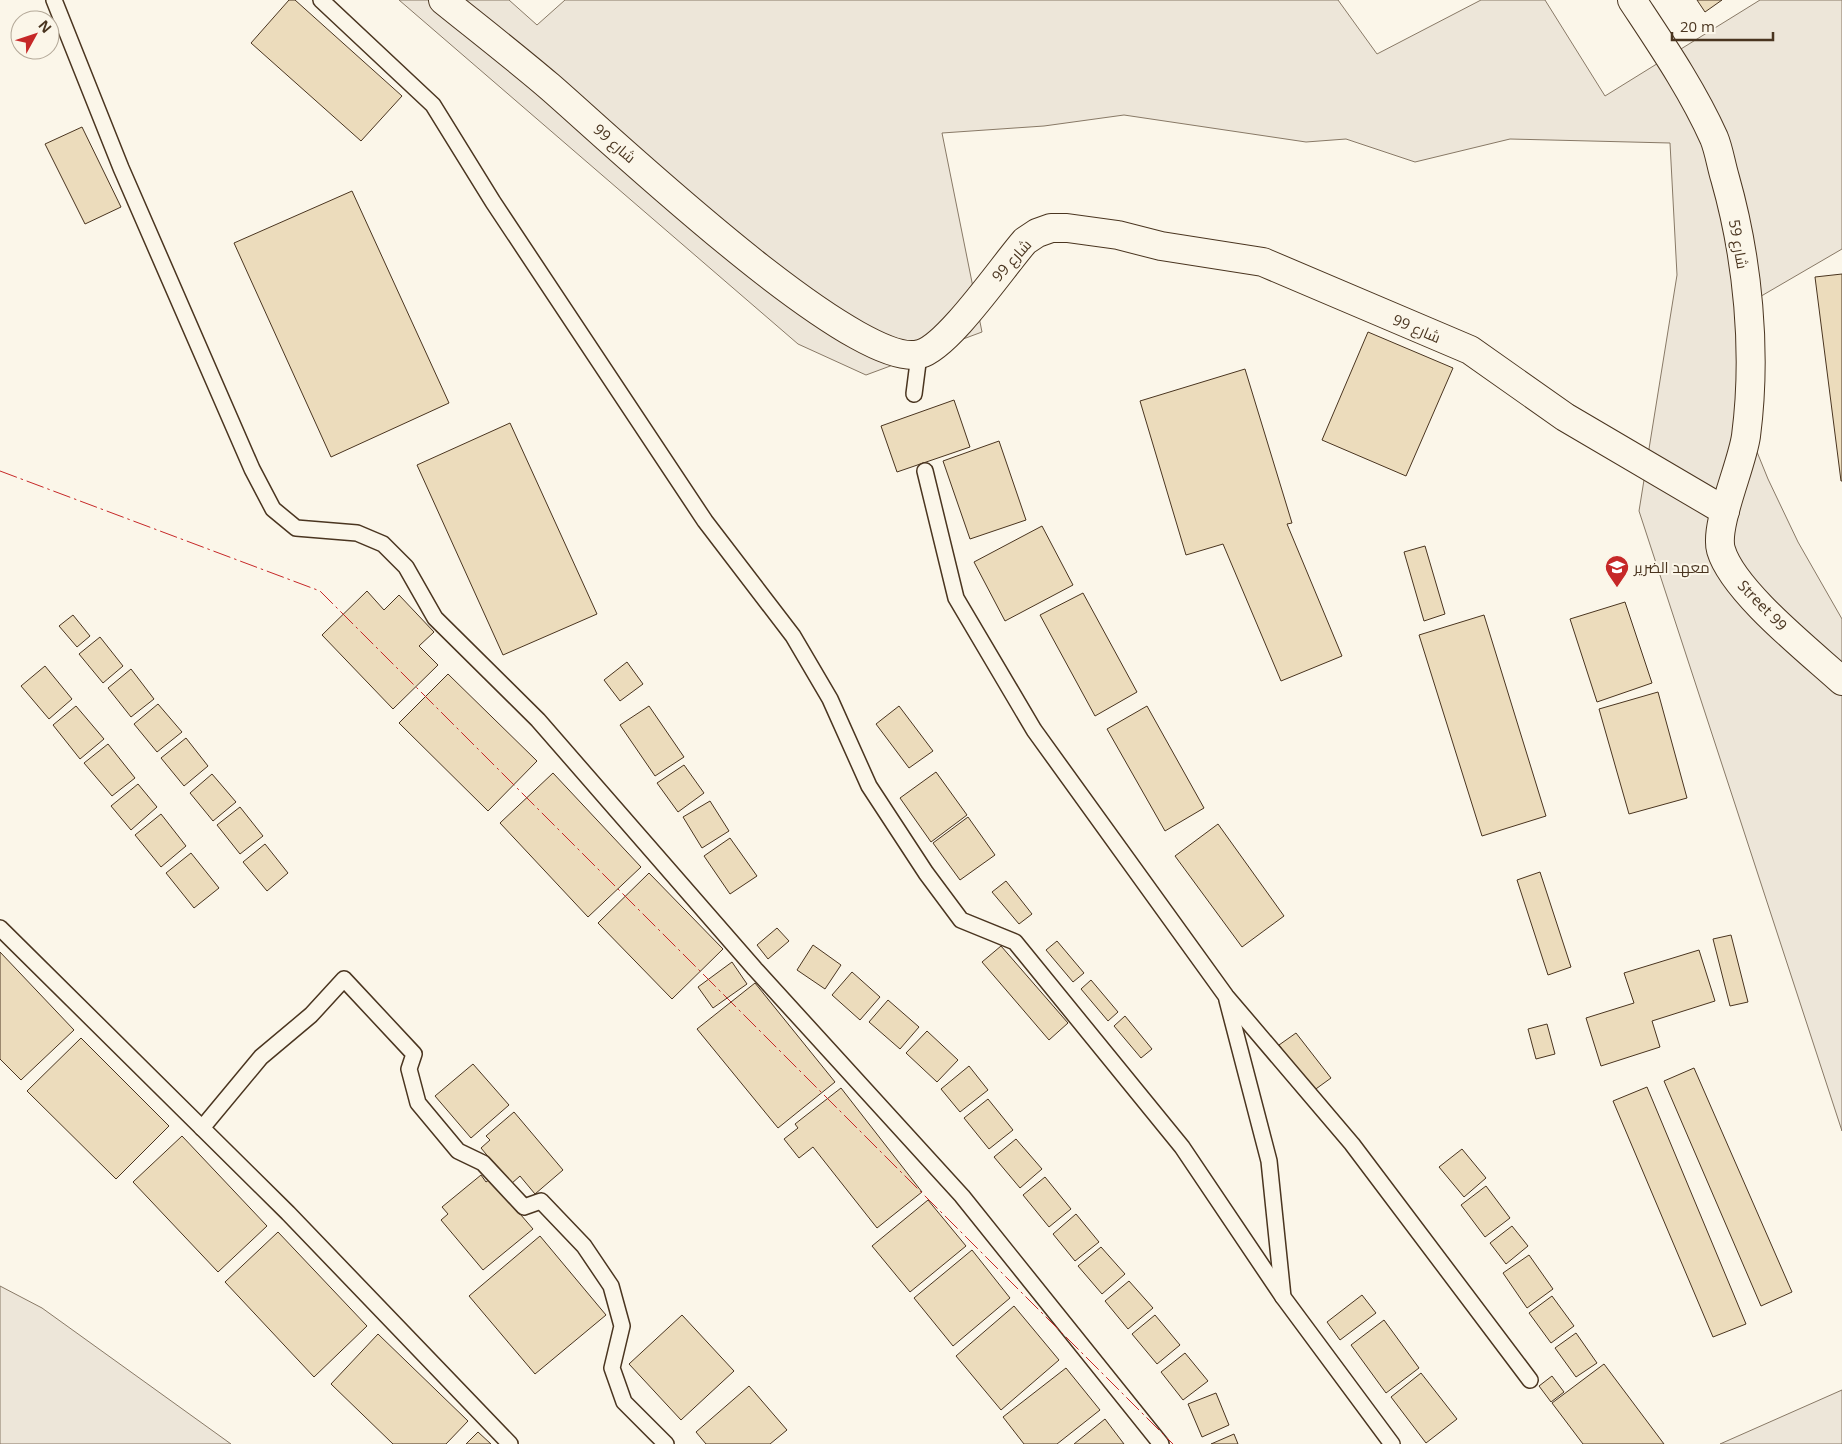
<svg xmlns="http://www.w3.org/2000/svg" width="1842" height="1444" font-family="'Open Sans',Cairo,sans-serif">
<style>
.green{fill:#ede6d9;stroke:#887966}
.building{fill:#ecdcbc;stroke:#4a3520}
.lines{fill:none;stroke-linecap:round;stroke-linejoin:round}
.lane-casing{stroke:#4a3520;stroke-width:18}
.street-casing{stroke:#4a3520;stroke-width:30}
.secondary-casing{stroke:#4a3520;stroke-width:30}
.lane{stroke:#fbf6e9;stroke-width:15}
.street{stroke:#fbf6e9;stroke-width:28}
.secondary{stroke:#fbf6e9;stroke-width:28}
.power{stroke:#c62828;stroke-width:1;stroke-dasharray:18 4 2.5 4;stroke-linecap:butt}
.labels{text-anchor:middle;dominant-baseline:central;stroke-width:4;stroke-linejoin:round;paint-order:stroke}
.street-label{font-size:15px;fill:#4a3520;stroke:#fbf6e9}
.poi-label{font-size:15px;fill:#4a3520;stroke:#fbf6e9;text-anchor:start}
</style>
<rect width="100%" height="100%" fill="#fbf6e9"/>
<g class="green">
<polygon points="399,0 509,0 537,25 565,0 1338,0 1377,54 1481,0 1545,0 1605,96 1760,0 1842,0 1842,249 1751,302 1742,415 1768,479 1798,542 1842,619 1842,1131 1639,511 1677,275 1670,143 1510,139 1415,162 1346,139 1306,142 1124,115 1044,126 942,133 982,332 866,375 798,344"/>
<polygon points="0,1286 42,1308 231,1444 0,1444"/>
<polygon points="1842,1390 1842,1444 1720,1444"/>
</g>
<g class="building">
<polygon points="289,0 295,0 402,96 361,141 251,43"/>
<polygon points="1697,0 1722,0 1705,12"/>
<polygon points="82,127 121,207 85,224 45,144"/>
<polygon points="352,191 449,403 331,457 234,243"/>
<polygon points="1842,274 1842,481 1841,481 1815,277"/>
<polygon points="1368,332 1453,368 1406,476 1322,440"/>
<polygon points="1245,369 1292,523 1287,524 1342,656 1281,681 1223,544 1186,555 1140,401"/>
<polygon points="954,400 970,447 897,472 881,426"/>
<polygon points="510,423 597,614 503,655 417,465"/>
<polygon points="999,441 1026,520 970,539 943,461"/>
<polygon points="1042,526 1073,585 1005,621 974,562"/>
<polygon points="1425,546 1445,614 1424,621 1404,552"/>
<polygon points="367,591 384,610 399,595 434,632 419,646 438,665 393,709 322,635"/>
<polygon points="1083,593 1137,692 1095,716 1040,615"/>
<polygon points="1625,602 1652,683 1597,702 1570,619"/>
<polygon points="73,615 90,636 77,647 59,626"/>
<polygon points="1484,615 1546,816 1482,836 1419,635"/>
<polygon points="100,637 123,666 103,683 79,654"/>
<polygon points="627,662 643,684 620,701 604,680"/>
<polygon points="45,666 72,699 49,719 21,686"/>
<polygon points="131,669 154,699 131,717 108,688"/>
<polygon points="448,674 537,761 488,811 399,723"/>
<polygon points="1658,692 1687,798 1629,814 1599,709"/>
<polygon points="158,704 182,732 157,752 134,724"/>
<polygon points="76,706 104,739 80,759 53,725"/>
<polygon points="649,706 684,757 655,776 620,725"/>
<polygon points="899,706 933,751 909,768 876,724"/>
<polygon points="1147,706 1204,808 1165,831 1107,729"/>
<polygon points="186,738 208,766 184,786 161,758"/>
<polygon points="108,744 135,778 112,796 84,763"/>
<polygon points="684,765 704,793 678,812 657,783"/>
<polygon points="936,772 967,815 931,842 900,798"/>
<polygon points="553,773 641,867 588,917 500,823"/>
<polygon points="212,774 236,802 213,821 190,793"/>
<polygon points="138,784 157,807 131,830 111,806"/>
<polygon points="710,801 729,831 702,848 683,817"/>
<polygon points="240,807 263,836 240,854 217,825"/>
<polygon points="161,814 186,846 161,867 135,835"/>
<polygon points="968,817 995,855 960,880 933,843"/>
<polygon points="1218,824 1284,916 1242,947 1175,856"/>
<polygon points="730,838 757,876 730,894 704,856"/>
<polygon points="265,844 288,873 267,891 243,862"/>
<polygon points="191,853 219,888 194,908 166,873"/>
<polygon points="1540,872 1571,967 1548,975 1517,880"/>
<polygon points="649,873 723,949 672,999 598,923"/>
<polygon points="1006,881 1032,914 1019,924 992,892"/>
<polygon points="777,928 789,941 768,959 757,945"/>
<polygon points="1731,935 1748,1002 1730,1006 1713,939"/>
<polygon points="1057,941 1084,973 1073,982 1046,950"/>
<polygon points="813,945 841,965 825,989 797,970"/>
<polygon points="1001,946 1068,1023 1049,1040 982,962"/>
<polygon points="1699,950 1715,1001 1652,1021 1660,1047 1601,1066 1586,1018 1634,1003 1624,973"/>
<polygon points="0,952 74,1030 21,1080 0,1059"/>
<polygon points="732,962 747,984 713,1008 698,987"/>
<polygon points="852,972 880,997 860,1020 832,995"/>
<polygon points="1091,980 1118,1012 1108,1021 1081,989"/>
<polygon points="755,983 835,1082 778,1128 697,1029"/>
<polygon points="888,1000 919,1027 900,1049 869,1022"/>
<polygon points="1125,1016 1152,1049 1141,1058 1114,1026"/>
<polygon points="1547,1024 1555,1054 1536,1059 1528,1029"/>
<polygon points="927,1031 958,1060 937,1082 906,1053"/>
<polygon points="1296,1033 1331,1078 1313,1091 1279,1045"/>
<polygon points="81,1038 169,1126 116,1179 27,1091"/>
<polygon points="473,1064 509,1105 471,1138 435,1096"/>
<polygon points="969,1066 988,1090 960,1112 941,1089"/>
<polygon points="1694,1068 1792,1292 1761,1306 1664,1081"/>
<polygon points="1647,1087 1746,1324 1713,1337 1613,1101"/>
<polygon points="841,1088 922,1192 877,1228 813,1147 799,1158 784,1139 798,1128 795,1124"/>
<polygon points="988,1099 1013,1130 989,1149 964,1118"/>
<polygon points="514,1112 563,1170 535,1194 520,1176 511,1184 481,1148 490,1140 486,1136"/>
<polygon points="182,1136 267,1226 218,1272 133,1182"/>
<polygon points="1016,1139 1042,1169 1020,1188 994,1157"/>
<polygon points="1462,1149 1486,1178 1464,1197 1439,1167"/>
<polygon points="481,1175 486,1182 490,1179 533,1229 483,1270 441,1220 448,1214 442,1207"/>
<polygon points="1045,1177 1071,1209 1049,1227 1023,1195"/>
<polygon points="1486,1186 1510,1218 1485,1237 1461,1205"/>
<polygon points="928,1200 966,1246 910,1292 872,1246"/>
<polygon points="1076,1214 1099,1242 1075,1261 1053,1234"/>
<polygon points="1512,1226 1528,1246 1506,1264 1490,1243"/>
<polygon points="278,1232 367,1326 314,1377 225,1282"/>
<polygon points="540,1236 606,1315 535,1374 469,1296"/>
<polygon points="1101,1247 1125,1274 1102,1294 1078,1266"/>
<polygon points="972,1250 1010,1298 953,1346 914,1298"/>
<polygon points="1529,1255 1553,1289 1527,1308 1503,1273"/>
<polygon points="1129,1281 1153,1308 1128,1329 1105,1301"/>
<polygon points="1362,1295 1376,1313 1340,1340 1327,1322"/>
<polygon points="1552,1296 1574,1326 1551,1343 1529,1313"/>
<polygon points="1014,1306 1059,1360 1001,1410 956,1356"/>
<polygon points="682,1315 734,1371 681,1420 629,1364"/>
<polygon points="1155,1315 1180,1345 1157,1364 1132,1334"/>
<polygon points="1384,1320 1419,1368 1386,1393 1351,1345"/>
<polygon points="1576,1333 1597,1363 1576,1377 1555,1348"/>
<polygon points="378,1334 468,1421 446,1444 393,1444 331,1384"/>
<polygon points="1185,1353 1208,1381 1183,1400 1161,1372"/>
<polygon points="1604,1364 1664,1444 1583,1444 1552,1403"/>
<polygon points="1066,1368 1100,1410 1057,1444 1024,1444 1003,1417"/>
<polygon points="1421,1373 1457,1419 1426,1443 1391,1397"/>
<polygon points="1552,1376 1564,1392 1551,1402 1539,1386"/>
<polygon points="749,1386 787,1430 770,1444 706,1444 696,1432"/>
<polygon points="1216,1393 1229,1425 1202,1437 1188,1404"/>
<polygon points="1105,1419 1124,1444 1074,1444"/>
<polygon points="478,1432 491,1444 466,1444"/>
<polygon points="1234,1434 1238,1444 1211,1444"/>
</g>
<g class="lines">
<g class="lane-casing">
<g id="lane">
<polyline points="54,0 121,168 252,469 273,509 296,528 357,533 383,544 406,567 435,618 538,720 755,969 962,1196 1161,1444"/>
<polyline points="321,0 433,105 493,202 705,521 793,636 830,699 869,786 926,873 961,920 1015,942 1182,1147 1283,1297"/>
<polyline points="914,394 919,355"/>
<polyline points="925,471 956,598 1034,730 1226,996 1352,1144 1530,1380"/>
<polyline points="0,928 288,1213 510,1444"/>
<polyline points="1227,1000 1269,1161 1283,1297 1392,1444"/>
<polyline points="202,1128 261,1057 311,1015 344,979 414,1054 409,1069 418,1103 458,1151 483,1163 524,1207 541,1201 584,1246 611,1286 622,1326 612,1368 624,1402 666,1444"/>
</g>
</g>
<g class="street-casing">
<path id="street" d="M443,0C479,29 515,57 549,86C606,135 855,372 920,354C948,347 1003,266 1025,241L1037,233L1051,228H1067L1118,235L1161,246L1263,262L1470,350L1565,417L1725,511"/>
</g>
<g class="secondary-casing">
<path id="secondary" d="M1632,0C1661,44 1692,89 1714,138C1719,150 1721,165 1725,178C1748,259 1757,352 1746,436C1742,465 1714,526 1721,550C1733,591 1809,651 1842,681"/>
</g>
<use href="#lane" class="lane"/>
<use href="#street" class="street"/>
<use href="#secondary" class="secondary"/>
<polyline class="power" points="0,471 320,591 1173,1444"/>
</g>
<defs>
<g id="school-pin" transform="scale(1.25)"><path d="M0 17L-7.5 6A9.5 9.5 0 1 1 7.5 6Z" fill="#c62828" stroke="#fbf6e9"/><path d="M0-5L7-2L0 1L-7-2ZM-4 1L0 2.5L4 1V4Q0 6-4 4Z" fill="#fff"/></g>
</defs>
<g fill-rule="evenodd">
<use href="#school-pin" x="1617" y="567"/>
</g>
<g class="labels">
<g class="street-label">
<text transform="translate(615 143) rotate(41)">شارع 99</text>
<text transform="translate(1739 244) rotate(80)">شارع 59</text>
<text transform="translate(1011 260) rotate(-48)">شارع 99</text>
<text transform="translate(1417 328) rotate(23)">شارع 99</text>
<text transform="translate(1763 605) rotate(46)">Street 99</text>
</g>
<g class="poi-label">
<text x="1634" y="567">معهد الضرير</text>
</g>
</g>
<g transform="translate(35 35) rotate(50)"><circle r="24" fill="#fbf6e9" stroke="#b4a999"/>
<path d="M0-4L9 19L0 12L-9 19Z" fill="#c62828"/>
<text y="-8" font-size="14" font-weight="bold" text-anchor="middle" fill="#4a3520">N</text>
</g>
<path d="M1672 32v8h101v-8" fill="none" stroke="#4a3520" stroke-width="2.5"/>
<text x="1680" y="32" font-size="15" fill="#4a3520" stroke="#fbf6e9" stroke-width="4" paint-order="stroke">20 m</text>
</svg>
